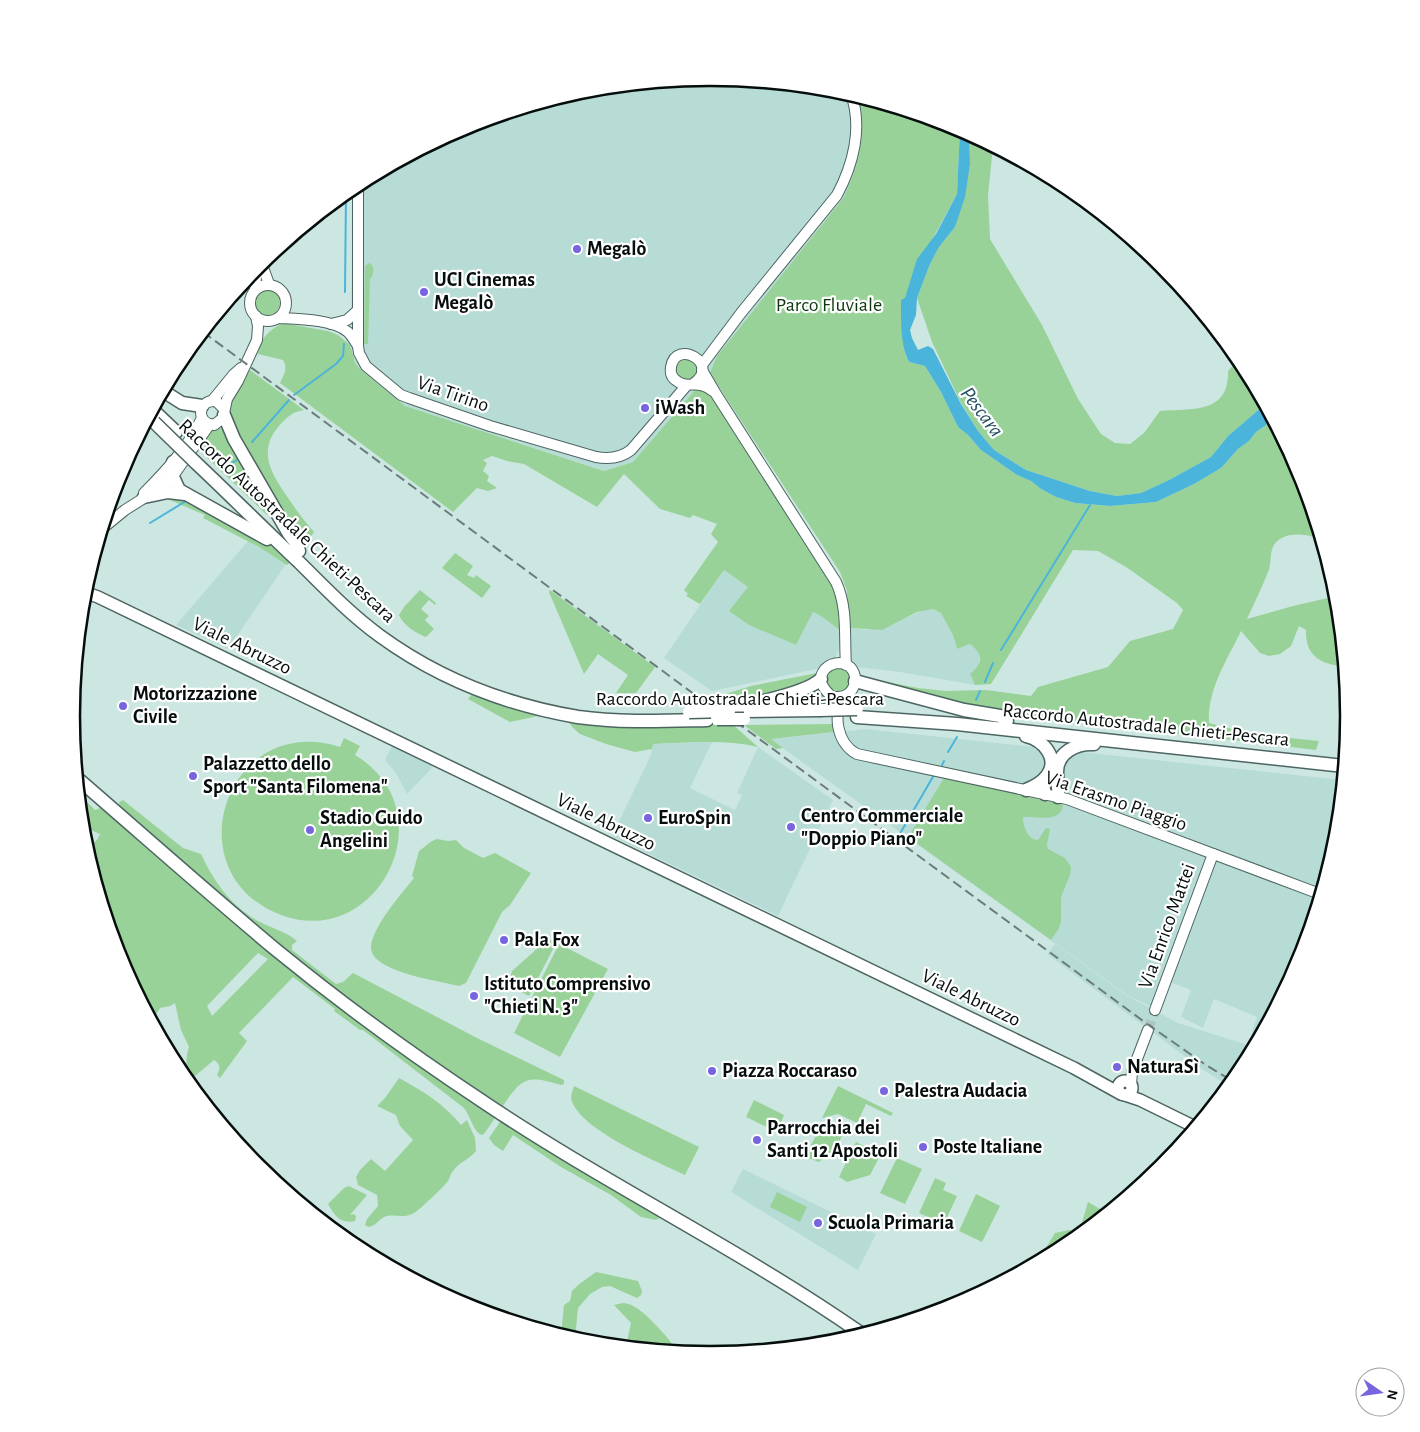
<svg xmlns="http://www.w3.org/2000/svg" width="1420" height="1432" font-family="'Alegreya Sans',sans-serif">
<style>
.built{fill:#b7dcd6}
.green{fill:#99d298;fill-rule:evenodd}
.water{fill:#4bb4da}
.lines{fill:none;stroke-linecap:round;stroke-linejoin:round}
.stream{stroke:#4bb4da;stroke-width:2}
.secondary-tunnel{stroke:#aec6c2;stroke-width:10;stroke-dasharray:10 5;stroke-linecap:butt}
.secondary-casing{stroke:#4d6562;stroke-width:12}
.primary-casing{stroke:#4d6562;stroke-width:14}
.highway-casing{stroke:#4d6562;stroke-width:15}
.secondary{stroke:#fff;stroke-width:10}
.primary{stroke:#fff;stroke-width:11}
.highway{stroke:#fff;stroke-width:12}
.rail{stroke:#6b7d7a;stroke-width:2;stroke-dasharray:10 5;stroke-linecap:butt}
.highway-bridge-casing{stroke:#4d6562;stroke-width:15;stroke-linecap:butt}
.highway-bridge{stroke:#fff;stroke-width:12}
.poi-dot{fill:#7764df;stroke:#fff;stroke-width:2}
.labels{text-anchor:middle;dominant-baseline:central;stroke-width:4.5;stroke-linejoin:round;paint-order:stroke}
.poi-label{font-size:20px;font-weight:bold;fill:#060e0d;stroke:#fff;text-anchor:start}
.park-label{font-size:20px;fill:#0a370d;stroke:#fff}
.street-label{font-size:20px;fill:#060e0d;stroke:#fff}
.water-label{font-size:21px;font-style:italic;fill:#245061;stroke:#fff}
.rim{fill:none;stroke:#060e0d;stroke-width:2.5}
</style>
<rect width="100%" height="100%" fill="#cce7e2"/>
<g class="built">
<polygon points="710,77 835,90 861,97 864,126 860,168 844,197 717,356 712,372 633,462 605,471 405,406 342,361 351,313 353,187 355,185 466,126 586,89"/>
<polygon points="248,541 286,564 228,649 176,625"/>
<polygon points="724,570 748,587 749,625 796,645 812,612 821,616 841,631 840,646 834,661 825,667 712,691 664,658"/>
<polygon points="926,609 933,609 941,613 953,635 957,649 970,644 978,651 980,659 978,667 970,674 975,685 900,672 857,667 851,660 851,628 868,630 906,618"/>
<polygon points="866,729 1342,780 1336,841 1300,961 1255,1046 1248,1044 1257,1017 1214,999 1203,1028 1181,1017 1191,990 1162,979 1152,1007 1127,995 770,739"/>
<polygon points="712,742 690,788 735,810 742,795 737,793 758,747 833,800 778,916 612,836 651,755 653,744"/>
<polygon points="392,746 433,767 407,794 396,773 385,760"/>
<polygon points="1055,944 1126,995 1178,1023 1254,1047 1241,1071 1229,1086 1202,1069 1047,954"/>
<polygon points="743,1169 876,1234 858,1270 731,1192"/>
</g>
<g class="green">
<path d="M858,96L960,129L957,194L933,238L903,334L906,356L909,362L925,366L941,392L958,427L968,435L981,450L1017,475L1031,481L1041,489L1056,497L1075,503L1110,506L1156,502L1194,484L1221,468L1238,449L1249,441L1256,432L1266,425L1267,422L1272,420L1300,472L1321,540C1307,533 1283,531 1274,545C1269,553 1272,564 1268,572C1262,588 1254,603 1247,619L1293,606L1337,596L1344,666C1320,665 1305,655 1306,630L1299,626L1291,646L1280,654L1269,656L1260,653L1241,631C1227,660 1207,690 1209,723L1250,734L1319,741L1316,750L972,709L868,678L918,688L946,691L986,690L1031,696L1038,687L1108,667L1130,641L1173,629L1183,610L1177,603L1126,567L1098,551L1073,550L991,684L975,685L970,674C983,663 984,655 970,644L957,649L953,635L941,613L933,609L917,612L882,630L850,628L847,591L840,572L710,373L717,356L844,197C860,162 867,135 858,96Z"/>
<path d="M969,133L993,146L988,195L990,239L1042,325L1078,399L1101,434L1115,443L1130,444L1144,433L1160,411C1191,408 1229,415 1228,371L1234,364L1236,355L1241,361L1263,403V406L1228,436L1211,457L1169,480L1141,493L1117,496L1090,491L1026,470L994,450L978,431L961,403L932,342L917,298L930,264L939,247L955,227L970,164Z"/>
<path d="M369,263L372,265C374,270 374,275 370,279L368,344H364L365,266Z"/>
<circle cx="267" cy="302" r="13"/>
<path d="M283,323L328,331L338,335L350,345L355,363L362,371L405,406L604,471L633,462L697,388L711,394L831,580L840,606L841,631L821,616L813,612L796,645L749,625L729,611L748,587L724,570L700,604L686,596L688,594L684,590L718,542L711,534L717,524L693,515L690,518L660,509L624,474L597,507L524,464L507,461L492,456L483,460L487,463L483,471L489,476L487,481L497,488L488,491L477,488L453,512L280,383C284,374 288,369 283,360L258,354C260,338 269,330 283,323Z"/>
<circle cx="687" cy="370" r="11"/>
<path d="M250,370L304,410C292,412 287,417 279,426C258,450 270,472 286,495C295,508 303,520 314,532L304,547L230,422L228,408Z"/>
<polygon points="224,428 271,511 267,515 197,448 210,429"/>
<polygon points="177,496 269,543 290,562 287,565 257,546 203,518 205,515 163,497"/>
<polygon points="455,553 473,566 467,575 474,578 476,575 491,586 482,598 442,568"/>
<path d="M420,590L436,603L435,605L429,600L421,609L429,616L425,620L434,629L426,637C417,634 403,625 399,615L404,607Z"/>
<polygon points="550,590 655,667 636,693 616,693 628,675 598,654 584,674 549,592"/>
<circle cx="838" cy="680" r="12"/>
<polygon points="817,673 819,680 744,703 718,703 716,700 716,697 719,696 751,686"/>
<polygon points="820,689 833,705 783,704 780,703 779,700"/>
<polygon points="471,695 538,716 510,722 468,699"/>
<path d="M568,721L686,726L732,724L758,747C724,739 688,743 653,744L652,749L635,752L606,744L580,734L573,728Z"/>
<polygon points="834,724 834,732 771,739 783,748 776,749 744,725"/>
<path d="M344,738L360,746L355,755C449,812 377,951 281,915C172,874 226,711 340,747Z"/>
<path d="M944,778L1063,803C1063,824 1037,816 1023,817C1023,826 1028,840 1038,840L1046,828L1050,829L1047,845L1048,849L1065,858L1071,867L1070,875L1061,897V922L1058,930L1051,940L908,837Z"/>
<path d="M79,798L85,800L95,810L103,807L155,850L497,1115L484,1134L481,1135C472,1129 471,1117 464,1108L363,1030H360L334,1011L335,1009L293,977L239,1033L247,1041L220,1078L217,1075C221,1068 220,1064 214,1060L195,1076L190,1084L183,1076C188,1067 185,1057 189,1047L181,1030L175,1003L170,1006L160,1008L157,1013L149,1015L120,960L86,849L97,840L100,834L93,831L82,822ZM258,953L268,959L212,1016L207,1006Z"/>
<path d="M123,800L183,848L201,854C214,882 233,909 262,923C274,929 287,932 297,941L292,945V950L336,984L343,982L353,973L477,1038L564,1080V1084L561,1085C523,1073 521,1080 500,1110L340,996L165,849L120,807L119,802Z"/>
<path d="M437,839L448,841L456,840L464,848L483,858L495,853L531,873L510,905L502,912L466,983L459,986C440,981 370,972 371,947C372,927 402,893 414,878L412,876L419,851C425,847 430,841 437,839Z"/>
<polygon points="548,939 556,943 529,996 508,985 512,971"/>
<polygon points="559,944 608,969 560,1057 514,1033"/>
<path d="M399,1078C423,1091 444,1104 461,1125L467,1120L475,1138L476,1151C470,1159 459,1162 453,1171C450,1174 450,1178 448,1181C446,1185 417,1212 414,1213C403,1219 396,1214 387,1216C379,1218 376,1227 368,1227L365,1225L367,1219L378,1206L377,1195L358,1185L356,1177L360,1170L371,1159L385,1171L413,1140L400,1126L396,1115L377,1106L385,1098Z"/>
<path d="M574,1086L699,1147L685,1175C658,1162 577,1129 571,1098C571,1094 573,1090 574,1086Z"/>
<polygon points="838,1086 893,1113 891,1116 866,1104 857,1123 838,1114 822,1118"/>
<polygon points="754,1100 784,1115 777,1132 746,1117"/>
<polygon points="502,1119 663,1216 656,1220 641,1217 611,1195 561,1167 513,1135 503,1151 494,1145 489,1138"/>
<polygon points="822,1125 843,1134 833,1154 818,1162 812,1159 803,1159"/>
<polygon points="856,1142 881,1154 870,1175 847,1182 839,1177"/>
<polygon points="897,1158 922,1169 905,1204 880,1193"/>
<polygon points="935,1178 946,1183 943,1190 957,1196 944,1224 919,1213"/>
<path d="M349,1186L367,1195L350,1215L354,1214L356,1216L355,1221C340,1224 335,1216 328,1204L344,1188Z"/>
<polygon points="777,1192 807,1207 800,1222 770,1207"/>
<polygon points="976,1194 1000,1206 982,1242 959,1231"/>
<polygon points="1088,1202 1107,1213 1065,1247 1038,1261 1055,1233 1069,1230 1079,1233"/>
<polygon points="596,1272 638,1281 642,1291 641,1295 637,1298 610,1286 602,1287 590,1294 578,1308 575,1339 561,1335 564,1305 570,1301 572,1291 578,1285"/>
<path d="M623,1303C641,1303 668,1339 679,1352L626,1346L631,1323L614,1305Z"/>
</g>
<path class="water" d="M960,129L969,133L970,164L965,197L955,227L939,247L930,264L917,298L916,315L910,330L912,338L918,350L928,346L933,349L961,404L978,431L994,450L1026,470L1090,491L1117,496L1141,493L1169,480L1211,457L1228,436L1263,406V403L1272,420L1267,422L1266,425L1256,432L1249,441L1238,449L1221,468L1194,484L1156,502L1110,506L1075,503L1056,497L1041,489L1031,481L1017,475L981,450L968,435L958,427L941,392L925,366L909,362C900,345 901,319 901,300L905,298L917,259L936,234L957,194Z"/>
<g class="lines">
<g class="stream">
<polyline points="345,292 346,192"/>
<polyline points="294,395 336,364 343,356 344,344"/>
<polyline points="252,442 289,400"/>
<polyline points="230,464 237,460"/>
<polyline points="150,523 186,501"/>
<polyline points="1001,650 1090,505"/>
<polyline points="985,682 993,663"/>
<polyline points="976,700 980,691"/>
<polyline points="948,752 957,737"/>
<polyline points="942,765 944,761"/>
<polyline points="898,837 934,775"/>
</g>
<polyline class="secondary-tunnel" points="1148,1030 1155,1010"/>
<g class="secondary-casing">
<g id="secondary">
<path d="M358,183V346L359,353L366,366L401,395L409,398L490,426L596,457C608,459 621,458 631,450L687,385"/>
<polyline points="261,262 269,284"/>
<circle cx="268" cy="303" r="18"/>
<polyline points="255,289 257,266"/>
<path d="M278,318C298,319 333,319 348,332C352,336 355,341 358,346"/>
<polyline points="331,324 347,320 357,311"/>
<path d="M702,365L741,313L837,195C853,165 863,128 851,94"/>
<path d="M702,370L716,394L836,582C848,608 844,636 846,665"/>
<path d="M694,383C721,364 676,338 671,367C670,373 672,378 677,381C687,390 697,378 713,391"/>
<polyline points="212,401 234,374 241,368"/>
<path d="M224,409L216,401C198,399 195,423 214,425L223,418L227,399L238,381L257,340L258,326L256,316"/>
<path d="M144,493C166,471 188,447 202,418"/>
<polyline points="103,528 125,510 163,486 170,480 210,424"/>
<path d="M831,696C858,704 864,665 840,663C834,663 829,665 825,669C816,680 823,688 831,696C834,699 836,705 838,710"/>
<path d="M846,696C831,712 837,744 857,754L1067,799L1320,894"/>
<polyline points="1155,1010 1213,854"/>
<polyline points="1131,1084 1132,1072 1148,1030"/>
</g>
</g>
<g class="primary-casing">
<g id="primary">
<polyline points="84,592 98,597 1074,1068 1121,1094"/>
<circle cx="1125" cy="1088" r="7"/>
<polyline points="1125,1095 1140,1100 1195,1127"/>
</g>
</g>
<g class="highway-casing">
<g id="highway">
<polyline points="163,391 182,403 202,406"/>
<polyline points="153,410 176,432"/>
<polyline points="224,415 234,439 289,534 295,542 299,551"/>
<polyline points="173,462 173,477 179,490 267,539"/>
<path d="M195,462C230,495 264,529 299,562C325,588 350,614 380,636C439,679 507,705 578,717C621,723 664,721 707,720"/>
<polyline points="144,497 168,492 185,494"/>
<polyline points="855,681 964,710 1000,716 1007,721"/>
<path d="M729,711C736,707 743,706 751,704C769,700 809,691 821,679"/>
<polyline points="744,711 819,710"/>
<polyline points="857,717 957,724 1344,766"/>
<path d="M1026,736C1043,740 1061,759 1046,777C1041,783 1033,787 1026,790"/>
<path d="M77,778C143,835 208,893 275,949C341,1003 411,1054 482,1101C605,1184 740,1249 862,1334"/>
<polyline points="1045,778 1043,785 1045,794"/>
<path d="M1058,797C1059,788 1057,781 1057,772C1057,752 1077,743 1094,744"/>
</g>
</g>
<use href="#secondary" class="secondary"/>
<use href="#primary" class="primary"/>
<use href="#highway" class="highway"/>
<polyline class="rail" points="203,332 702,700 743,727 1150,1026 1203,1063 1232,1081"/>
<g class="highway-bridge-casing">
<g id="highway-bridge">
<polyline points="154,422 195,462"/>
<polyline points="819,710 857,709"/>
<polyline points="689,712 729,711"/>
<polyline points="717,719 744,719"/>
</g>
</g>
<use href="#highway-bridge" class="highway-bridge"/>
</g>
<g class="poi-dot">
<circle cx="577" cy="249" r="5"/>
<circle cx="424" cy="292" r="5"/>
<circle cx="645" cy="408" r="5"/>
<circle cx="123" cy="706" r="5"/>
<circle cx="193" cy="776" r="5"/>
<circle cx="648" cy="818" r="5"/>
<circle cx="791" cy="827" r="5"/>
<circle cx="310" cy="830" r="5"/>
<circle cx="504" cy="940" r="5"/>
<circle cx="474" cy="996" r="5"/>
<circle cx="1117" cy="1067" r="5"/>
<circle cx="712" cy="1071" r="5"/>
<circle cx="884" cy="1091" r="5"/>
<circle cx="757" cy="1140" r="5"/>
<circle cx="923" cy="1147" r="5"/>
<circle cx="818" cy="1223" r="5"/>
</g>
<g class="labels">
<g class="poi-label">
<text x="587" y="249">Megalò</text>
<text x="434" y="280">UCI Cinemas<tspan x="434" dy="23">Megalò</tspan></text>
<text x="655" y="408">iWash</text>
<text x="133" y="694">Motorizzazione<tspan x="133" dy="23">Civile</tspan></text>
<text x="203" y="764">Palazzetto dello<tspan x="203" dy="23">Sport "Santa Filomena"</tspan></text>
<text x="801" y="816">Centro Commerciale<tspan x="801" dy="23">"Doppio Piano"</tspan></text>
<text x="320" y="818">Stadio Guido<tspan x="320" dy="23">Angelini</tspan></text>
<text x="658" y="818">EuroSpin</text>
<text x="514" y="940">Pala Fox</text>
<text x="484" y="984">Istituto Comprensivo<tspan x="484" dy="23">"Chieti N. 3"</tspan></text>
<text x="1127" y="1067">NaturaSì</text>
<text x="722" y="1071">Piazza Roccaraso</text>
<text x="894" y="1091">Palestra Audacia</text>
<text x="767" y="1128">Parrocchia dei<tspan x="767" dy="23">Santi 12 Apostoli</tspan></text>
<text x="933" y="1147">Poste Italiane</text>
<text x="828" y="1223">Scuola Primaria</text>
</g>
<g class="park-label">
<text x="829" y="305">Parco Fluviale</text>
</g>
<g class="street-label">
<text transform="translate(453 394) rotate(19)">Via Tirino</text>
<text transform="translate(287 521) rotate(43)">Raccordo Autostradale Chieti-Pescara</text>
<text transform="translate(242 646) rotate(26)">Viale Abruzzo</text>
<text x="740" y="699">Raccordo Autostradale Chieti-Pescara</text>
<text transform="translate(1146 725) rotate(6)">Raccordo Autostradale Chieti-Pescara</text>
<text transform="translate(1116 801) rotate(19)">Via Erasmo Piaggio</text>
<text transform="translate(606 822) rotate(26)">Viale Abruzzo</text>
<text transform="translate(1167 926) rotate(-70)">Via Enrico Mattei</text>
<text transform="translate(971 998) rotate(26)">Viale Abruzzo</text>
</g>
<g class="water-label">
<text transform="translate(982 412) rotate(53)">Pescara</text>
</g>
</g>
<path d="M0 0H1420V1432H0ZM80 716a630 630 0 1 1 1260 0a630 630 0 1 1-1260 0Z" fill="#fff" fill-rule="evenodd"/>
<path class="rim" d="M80 716a630 630 0 1 1 1260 0a630 630 0 1 1-1260 0Z"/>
<g transform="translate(1380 1392) rotate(103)"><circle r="24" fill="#ffffff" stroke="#9b9f9e"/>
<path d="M0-4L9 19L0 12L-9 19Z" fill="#7764df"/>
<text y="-8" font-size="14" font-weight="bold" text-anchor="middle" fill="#060e0d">N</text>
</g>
</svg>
